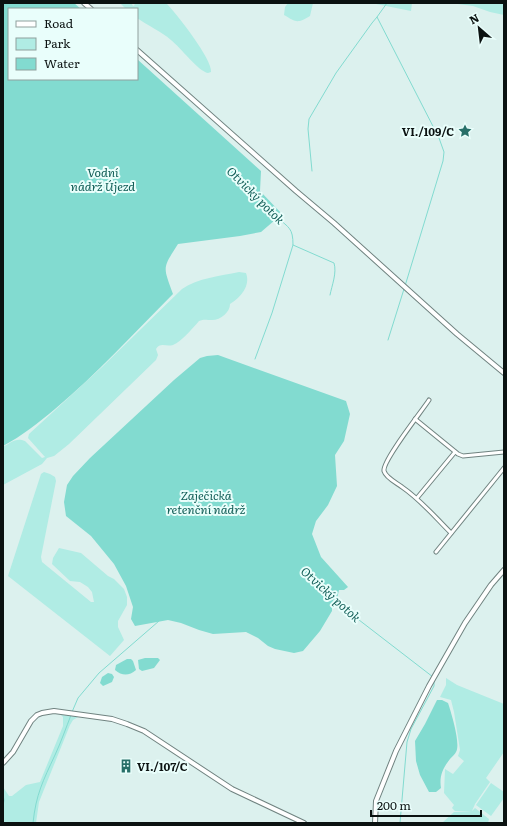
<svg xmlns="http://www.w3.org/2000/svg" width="507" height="826" font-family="Literata,serif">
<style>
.green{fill:#b0ece4}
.water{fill:#82dbd0}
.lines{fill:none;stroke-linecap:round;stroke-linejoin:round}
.stream{stroke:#82dbd0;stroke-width:1}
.minor-casing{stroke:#708380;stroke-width:5}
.tertiary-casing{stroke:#708380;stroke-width:6}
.minor{stroke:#fff;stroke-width:3}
.tertiary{stroke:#fff;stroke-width:4}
.labels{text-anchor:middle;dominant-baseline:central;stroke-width:4;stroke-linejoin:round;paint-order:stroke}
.poi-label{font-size:11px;font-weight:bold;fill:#0b1211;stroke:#e9fefb;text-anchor:end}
.water-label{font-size:12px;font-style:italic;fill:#0f5c55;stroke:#e9fefb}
</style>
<rect width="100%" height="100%" fill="#dcf1ee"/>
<g class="green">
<path d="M120,3H133L132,5L134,6L135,3H166C176,13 213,60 211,72L208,73C198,71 181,48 171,40C161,31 148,26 137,18V9H126Z"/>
<path d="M288,3H313L310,16C297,24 296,22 284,15L285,7Z"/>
<polygon points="371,3 412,3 411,11"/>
<polygon points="450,3 504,3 504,15 490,12 473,6"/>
<path d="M239,272L246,273C251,286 240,298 230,304C230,312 221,320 212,320C206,320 204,319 199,321C192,329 182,341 173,345C166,347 160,342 156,349L158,355L156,360L69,444L54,456L47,458L42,464L3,485V447C10,443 16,437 25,441L42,458L45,457L28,438L29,434L102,367L182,289C198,278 220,276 239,272Z"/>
<polygon points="44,472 50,474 55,477 56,481 41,557 42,562 91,602 94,602 92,592 88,587 80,582 70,581 52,564 53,558 59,548 81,553 108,576 114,579 124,589 127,597 127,605 118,621 118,627 124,640 110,656 8,576 41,474"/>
<polygon points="446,678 457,685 504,704 504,752 486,778 490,782 475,804 472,811 455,811 452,808 454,805 444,793 445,769 453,774 464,761 458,756 460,750 454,712 451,700 440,697 446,685"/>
<polygon points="61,715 78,717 73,720 70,725 39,802 36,823 3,823 3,787 9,796 12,796 26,785 40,782 63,726 63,717"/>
<polygon points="491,783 504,792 504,798 491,816 476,805"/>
<polygon points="475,808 489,819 488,823 442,823 454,812 472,811"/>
</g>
<g class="water">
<path d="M3,3H74L81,9H9V79H137V59L261,171L260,191L282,214L261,232L240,236L178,244C162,269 163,266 173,294C134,333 97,374 55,409C38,423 22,436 3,446Z"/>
<polygon points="218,355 346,401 350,414 344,441 335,455 337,486 328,505 316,521 312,534 321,557 348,587 344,590 339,590 337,599 332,605 332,611 320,631 303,651 294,653 275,649 268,646 258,638 246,632 213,634 199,630 181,623 168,620 135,626 131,619 133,607 126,586 114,564 91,536 66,516 64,502 67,485 73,476 90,458 174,380 200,358 207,356"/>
<polygon points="145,658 158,658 160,660 154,668 142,671 139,669 138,660"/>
<path d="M127,659H131L133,661L136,670C129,676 122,676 115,670L116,665Z"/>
<polygon points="108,673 112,674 114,677 112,682 103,686 100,683 102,677"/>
<path d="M437,700H442L448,703C451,712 461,744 456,752C455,754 452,757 450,759C443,768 439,776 441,788L436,792H429L420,775L416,761L415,741L425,724Z"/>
</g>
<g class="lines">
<g class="stream">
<polyline points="387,3 377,17 439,138 444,152 443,161 405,286"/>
<polyline points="312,171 308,129 309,119 336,73 372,23 377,17"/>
<path d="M293,245L334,263C337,273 332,285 330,295"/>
<polyline points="388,340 404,289"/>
<path d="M255,359L272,313L293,245C293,228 289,228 278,218"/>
<polyline points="336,599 350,613 433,677"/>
<polyline points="72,712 78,698 99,673 159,621"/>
<polyline points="3,795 4,800 3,806"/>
<path d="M33,823C36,794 43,781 55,755C61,742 66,728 71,715"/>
<polyline points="400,823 407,742 411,729 434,686 434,682"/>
</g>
<g class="minor-casing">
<g id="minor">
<path d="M429,400C422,411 382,461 384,471C386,478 397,483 402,487C421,500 435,517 451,533"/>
<polyline points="415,419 458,454 463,456 504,452"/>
<polyline points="417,498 455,452"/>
<polyline points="436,552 504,468"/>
</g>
</g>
<g class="tertiary-casing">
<g id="tertiary">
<polyline points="84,3 91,9"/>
<polyline points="137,50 296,191 334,223 457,334 504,373"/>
<polyline points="3,763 13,752 31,721 37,715 42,713 54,711 112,719 127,724 144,731 232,789 304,823"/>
<polyline points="375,823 376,801 396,751 429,686 465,623 491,585 504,570"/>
</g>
</g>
<use href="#minor" class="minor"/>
<use href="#tertiary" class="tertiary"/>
</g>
<defs>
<g id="sight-bare" transform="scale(1.08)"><path d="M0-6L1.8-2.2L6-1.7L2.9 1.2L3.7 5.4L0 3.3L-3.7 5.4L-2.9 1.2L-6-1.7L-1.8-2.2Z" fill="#276f68" stroke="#e9fefb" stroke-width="2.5" paint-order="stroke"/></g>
<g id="building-bare" transform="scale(1.08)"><path d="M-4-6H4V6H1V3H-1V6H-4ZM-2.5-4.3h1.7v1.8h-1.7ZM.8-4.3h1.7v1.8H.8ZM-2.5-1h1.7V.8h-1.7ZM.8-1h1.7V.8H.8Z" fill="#276f68" stroke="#e9fefb" stroke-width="2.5" paint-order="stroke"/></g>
</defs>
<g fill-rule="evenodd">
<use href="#sight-bare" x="465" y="131"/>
<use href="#building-bare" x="126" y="766"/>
</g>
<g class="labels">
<g class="poi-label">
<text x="454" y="131">VI./109/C</text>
<text x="137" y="766" text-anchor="start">VI./107/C</text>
</g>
<g class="water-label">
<text x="103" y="172">Vodní<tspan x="103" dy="14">nádrž Újezd</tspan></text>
<text transform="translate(256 195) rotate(45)">Otvický potok</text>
<text x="206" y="495">Zaječická<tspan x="206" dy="14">retenční nádrž</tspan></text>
<text transform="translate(331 594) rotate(42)">Otvický potok</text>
</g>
</g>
<rect width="507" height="826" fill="none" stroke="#0b1211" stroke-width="8"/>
<rect x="8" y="8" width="130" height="72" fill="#e9fefb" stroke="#90a09d"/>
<rect x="16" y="21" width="20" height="6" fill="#ffffff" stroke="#90a09d"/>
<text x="44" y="28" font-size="12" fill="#0b1211">Road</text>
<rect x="16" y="38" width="20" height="12" fill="#b0ece4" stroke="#90a09d"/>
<text x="44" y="48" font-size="12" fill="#0b1211">Park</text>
<rect x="16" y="58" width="20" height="12" fill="#82dbd0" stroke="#90a09d"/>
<text x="44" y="68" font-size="12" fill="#0b1211">Water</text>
<g transform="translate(479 28) rotate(332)" stroke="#e9fefb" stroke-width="3" paint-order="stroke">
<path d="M0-3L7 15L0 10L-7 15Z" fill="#0b1211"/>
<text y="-6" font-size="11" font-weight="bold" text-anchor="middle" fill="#0b1211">N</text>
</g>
<path d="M371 810v6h110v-6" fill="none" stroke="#0b1211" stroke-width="2"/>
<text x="377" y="810" font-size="12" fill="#0b1211" stroke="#e9fefb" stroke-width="3" paint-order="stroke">200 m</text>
</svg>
